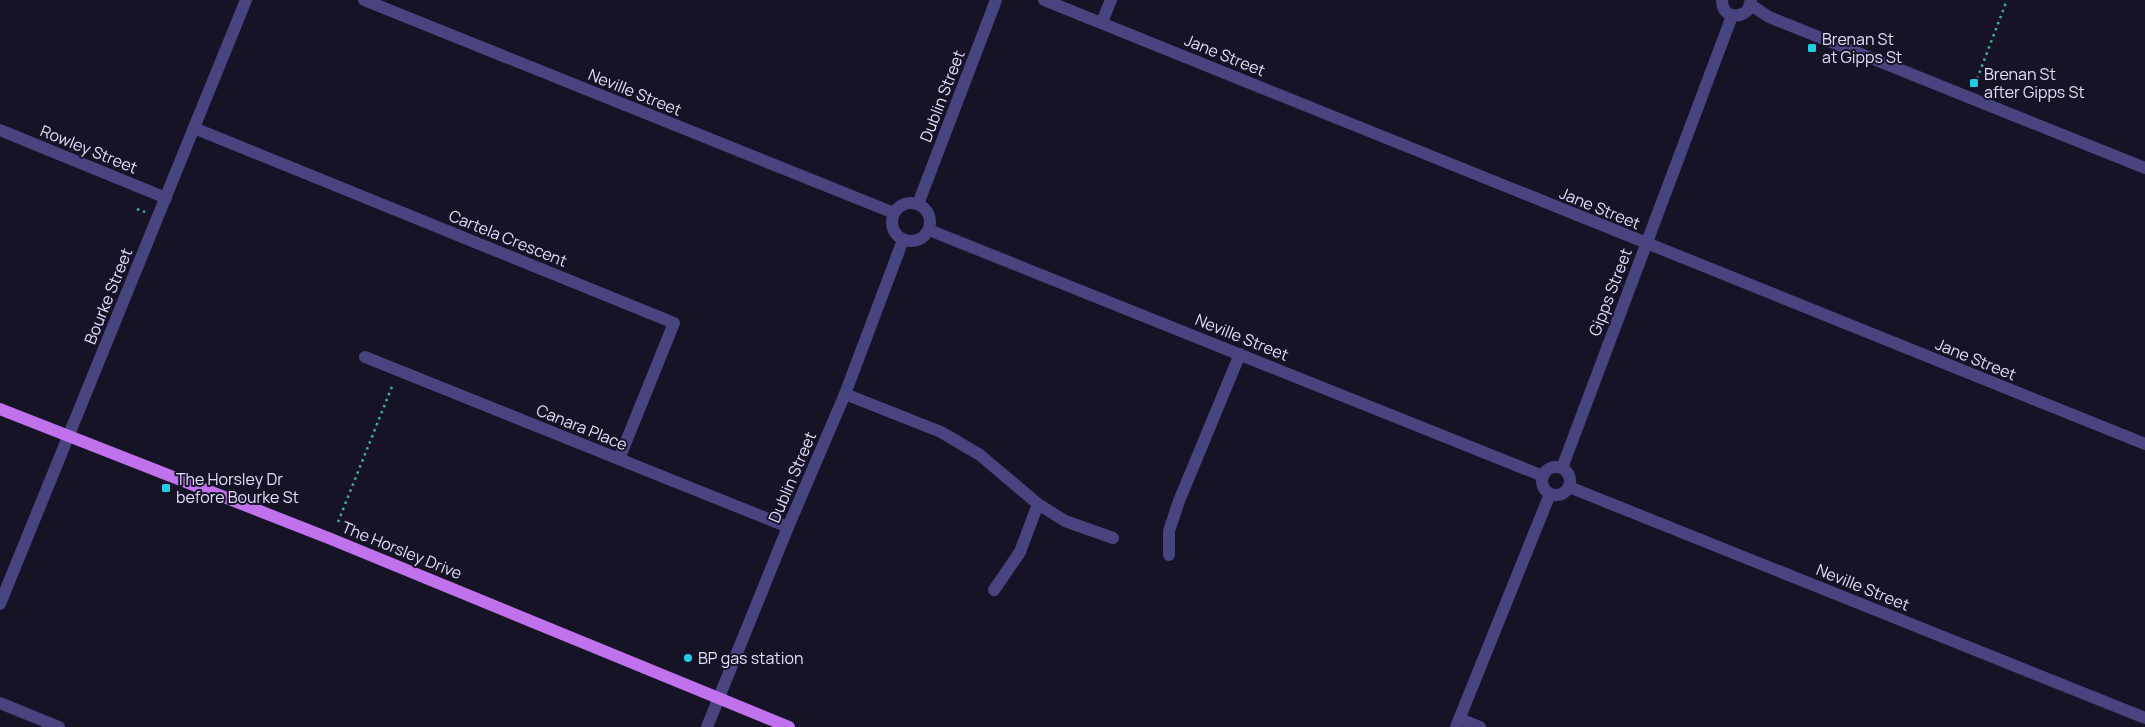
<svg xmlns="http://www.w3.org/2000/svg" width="2145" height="727" font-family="Manrope,sans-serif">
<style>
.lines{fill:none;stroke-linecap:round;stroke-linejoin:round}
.path{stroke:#40aca7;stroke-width:2.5;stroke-dasharray:2.5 4;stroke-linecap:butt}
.minor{stroke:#474480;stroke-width:12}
.major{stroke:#c072ed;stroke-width:12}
.poi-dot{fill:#21cde3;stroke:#171327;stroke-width:2}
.labels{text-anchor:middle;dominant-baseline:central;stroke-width:4;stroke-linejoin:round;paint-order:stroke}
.poi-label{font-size:16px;fill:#e1ddfb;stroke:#171327;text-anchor:start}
.street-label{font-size:16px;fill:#e1ddfb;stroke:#171327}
</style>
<rect width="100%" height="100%" fill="#171327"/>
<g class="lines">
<g class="path">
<polyline points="1977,79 2007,0"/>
<polyline points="137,209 145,212"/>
<polyline points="338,522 393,384"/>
</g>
<g class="minor">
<polyline points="364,0 894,213"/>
<polyline points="1044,0 2145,444"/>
<path d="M1722,0C1722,16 1737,20 1748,10L1751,0"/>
<polyline points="1751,5 1769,17 2145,168"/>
<polyline points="1102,22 1111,0"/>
<polyline points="194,128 674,323 619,459"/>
<polyline points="0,130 166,198"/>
<circle cx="911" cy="222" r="19"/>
<polyline points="918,204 996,0"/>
<polyline points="929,230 1543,476"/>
<polyline points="365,357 788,527"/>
<polyline points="845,394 941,432 980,455 1038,504 1065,521 1113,538"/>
<circle cx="1556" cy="481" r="14"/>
<polyline points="1562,468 1732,16"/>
<polyline points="1569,487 2145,718"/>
<polyline points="1169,555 1169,531 1179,501 1240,354"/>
<polyline points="994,590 1020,552 1038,504"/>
<polyline points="0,604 246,0"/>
<polyline points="0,703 59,727"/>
<polyline points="1460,719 1480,727"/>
<polyline points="707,727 788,527 845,394 903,240"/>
<polyline points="1456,727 1550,494"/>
</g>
<polyline class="major" points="0,409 331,539 789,727"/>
</g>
<g class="poi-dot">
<rect x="1807" y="43" width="10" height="10" rx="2.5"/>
<rect x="1969" y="78" width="10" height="10" rx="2.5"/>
<rect x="161" y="483" width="10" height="10" rx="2.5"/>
<circle cx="688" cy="658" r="5"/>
</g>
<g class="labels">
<g class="poi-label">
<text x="1822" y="39">Brenan St<tspan x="1822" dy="18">at Gipps St</tspan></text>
<text x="1984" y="74">Brenan St<tspan x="1984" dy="18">after Gipps St</tspan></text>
<text x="176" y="479">The Horsley Dr<tspan x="176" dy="18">before Bourke St</tspan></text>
<text x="698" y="658">BP gas station</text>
</g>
<g class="street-label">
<text transform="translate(1225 55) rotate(22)">Jane Street</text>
<text transform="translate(635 92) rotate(22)">Neville Street</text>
<text transform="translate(942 96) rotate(-69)">Dublin Street</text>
<text transform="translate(89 149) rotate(22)">Rowley Street</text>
<text transform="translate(1600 208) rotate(22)">Jane Street</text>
<text transform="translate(508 238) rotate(22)">Cartela Crescent</text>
<text transform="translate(1610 292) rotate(-69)">Gipps Street</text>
<text transform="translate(108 296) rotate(-68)">Bourke Street</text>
<text transform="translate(1242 337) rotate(22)">Neville Street</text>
<text transform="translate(1976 359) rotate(22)">Jane Street</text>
<text transform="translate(582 427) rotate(22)">Canara Place</text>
<text transform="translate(792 477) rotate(-67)">Dublin Street</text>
<text transform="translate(402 550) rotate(22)">The Horsley Drive</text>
<text transform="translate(1863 587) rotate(22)">Neville Street</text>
</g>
</g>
</svg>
